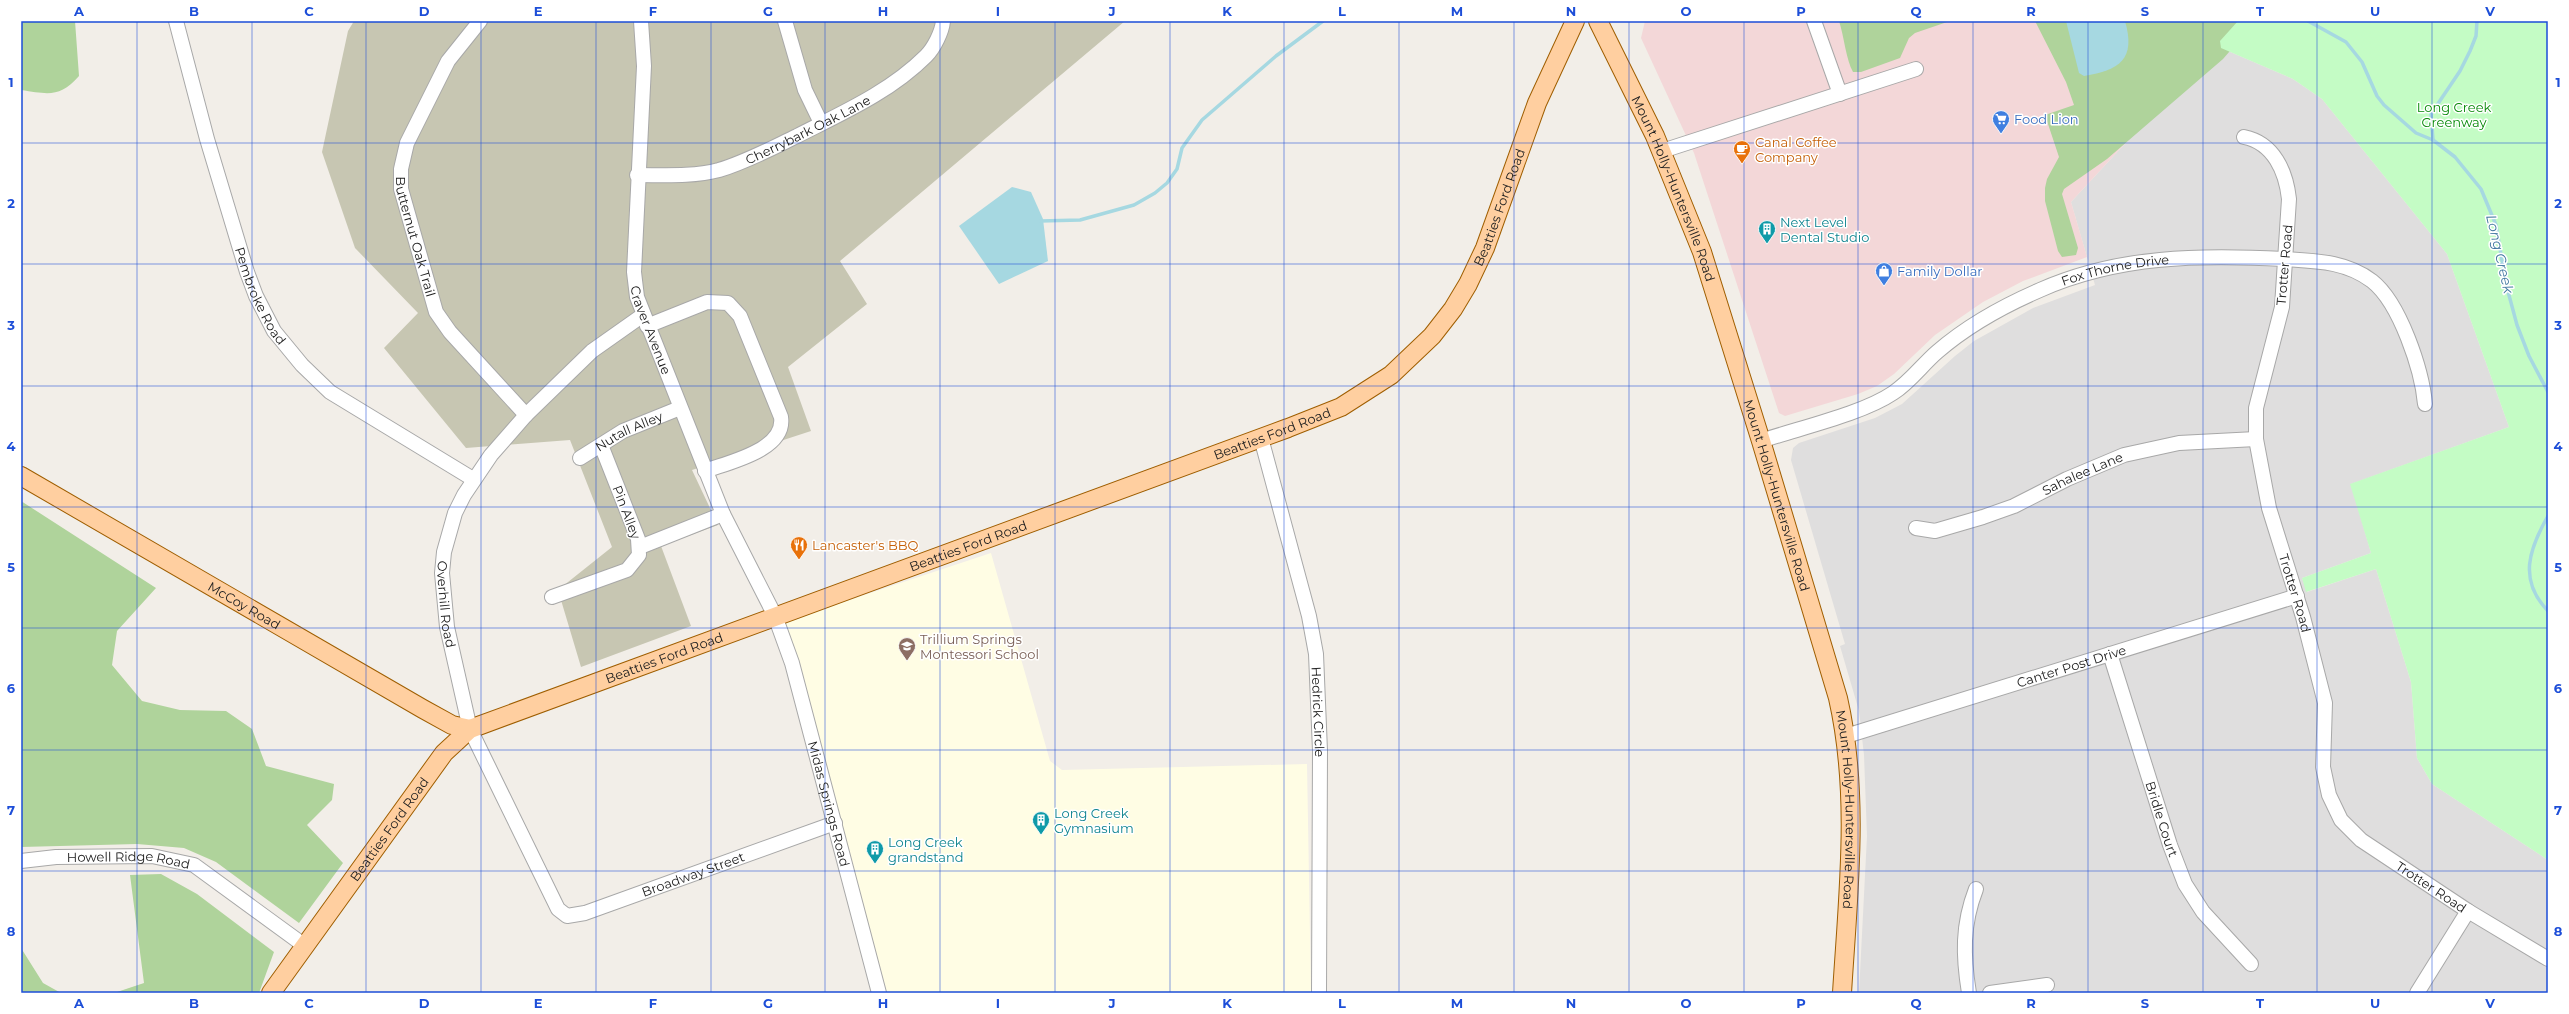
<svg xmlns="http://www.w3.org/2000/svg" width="2569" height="1014" font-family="Montserrat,sans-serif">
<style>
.residential{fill:#dfdede}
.commercial{fill:#f3d7d8}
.education{fill:#fffde4}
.construction{fill:#c7c6b2}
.forest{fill:#afd39b}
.park{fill:#c4fcc5}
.water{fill:#a6d8e1}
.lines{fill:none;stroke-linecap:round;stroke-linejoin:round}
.stream{stroke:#a6d8e1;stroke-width:3.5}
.minor-casing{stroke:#a8a8a8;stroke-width:16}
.major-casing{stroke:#9f5e00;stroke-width:20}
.minor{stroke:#fff;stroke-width:14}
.major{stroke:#ffcfa0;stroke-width:18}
.grid{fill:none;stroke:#1d4ed8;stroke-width:1;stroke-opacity:0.55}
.labels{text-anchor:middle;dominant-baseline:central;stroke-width:3;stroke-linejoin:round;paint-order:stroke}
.park-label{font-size:13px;fill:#068907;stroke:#fff}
.shop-label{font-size:13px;fill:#366cbe;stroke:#fff;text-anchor:start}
.street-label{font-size:13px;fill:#212121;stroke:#fff}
.food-label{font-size:13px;fill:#c56008;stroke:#fff;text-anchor:start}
.culture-label{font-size:13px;fill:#0d838f;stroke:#fff;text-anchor:start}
.education-label{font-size:13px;fill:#785e54;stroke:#fff;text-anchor:start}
.water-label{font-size:14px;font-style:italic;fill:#3f769f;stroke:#fff}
.neatline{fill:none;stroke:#1d4ed8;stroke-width:1.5}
.grid-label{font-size:13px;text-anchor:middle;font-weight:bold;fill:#1d4ed8}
</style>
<rect width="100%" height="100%" fill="#f2eee8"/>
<polygon class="residential" points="2220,41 2221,48 2293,79 2322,99 2447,254 2509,427 2351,484 2371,553 2302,578 2307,592 2376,569 2411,682 2417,758 2432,784 2548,860 2548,993 1859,993 1867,836 1864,755 1859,711 1840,646 1845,644 1791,460 1793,448 1799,443 1875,418 1902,404 1955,356 1974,341 2033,308 2095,285 2071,202"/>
<polygon class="commercial" points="1645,21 2178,21 2218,43 2071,202 2087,257 2023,281 1983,302 1935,335 1894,374 1877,386 1858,394 1785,416 1779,413 1694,153 1641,38"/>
<polygon class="education" points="991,553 1050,761 1062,770 1307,764 1311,993 887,993 821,749 783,622"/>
<polygon class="construction" points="354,21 1125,21 840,261 867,304 788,367 811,431 692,470 718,525 661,546 691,626 581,667 558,590 612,547 570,440 466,448 384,348 418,313 355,248 322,152 348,31"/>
<g class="forest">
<path d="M21,21H75L79,76C60,98 48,94 21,90Z"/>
<path d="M1839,21H1950L1915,33L1909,38L1900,58L1861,72H1853C1846,60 1844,36 1839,21Z"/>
<polygon points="2035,21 2239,21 2242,37 2223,59 2107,159 2064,189 2062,194 2078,248 2076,255 2062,257 2058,251 2045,201 2045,188 2047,179 2059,157 2045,115 2074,105 2066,82"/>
<polygon points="21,501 156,588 117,631 112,665 142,701 180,710 226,711 252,729 266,766 334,784 332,800 307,825 343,863 299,923 216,862 184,848 137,844 21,847"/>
<polygon points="161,874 197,894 274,952 259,993 114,993 144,983 130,875"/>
<polygon points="21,948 43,983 61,993 21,993"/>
</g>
<polygon class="park" points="2238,21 2548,21 2548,860 2432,784 2417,758 2411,682 2376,569 2306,592 2302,578 2371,553 2350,484 2509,427 2447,254 2322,99 2293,79 2221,48 2220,41"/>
<g class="water">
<path d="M2066,21H2125C2136,59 2120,70 2084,76L2079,73Z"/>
<polygon points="1012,187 1031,192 1043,219 1048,261 999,284 959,226"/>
</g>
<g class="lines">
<g class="stream">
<polyline points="2308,21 2346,42 2362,62 2377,96 2384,105 2416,133 2433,140 2455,157 2481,189 2496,225 2506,284 2517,325 2529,356 2548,392"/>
<polyline points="2433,140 2431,114 2460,71 2470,51 2476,36 2477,21"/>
<polyline points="1040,221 1080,220 1134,205 1155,193 1167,183 1177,169 1182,148 1202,120 1276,56 1323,21"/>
<path d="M2548,516C2529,549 2518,580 2548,611"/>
</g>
<g class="minor-casing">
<g id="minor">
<path id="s1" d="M176,21L207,139L247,272L256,296L274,331L302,365L330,392L473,479"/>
<path id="s2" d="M480,21L448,61L407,143L401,169V189L436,312L450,332L526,415"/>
<path id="s3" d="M641,21L644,66L634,272L637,297L723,514L775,616L792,663L879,993"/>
<polyline points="785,21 805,90 821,123"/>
<polyline points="1814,21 1840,94"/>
<path id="s4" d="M2244,137C2274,143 2286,172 2289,199L2282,307L2256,408V439L2269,508L2303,617L2325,703L2323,767L2329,795L2341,820L2361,840L2468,911L2548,959"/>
<polyline points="1662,151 1916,69"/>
<path id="s5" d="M637,175C664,175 693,177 719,170C746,162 772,148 797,136C842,113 890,92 926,56C934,48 942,32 943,21"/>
<path id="s6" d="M643,315L592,351L526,415L491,455L464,495L455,513L444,552L442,573L447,627L470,729L558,909L567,916L585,913L835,823"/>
<path d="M647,326L707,302L728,303L740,316L781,417C786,450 729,462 705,471"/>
<path id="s7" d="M1261,438L1309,616L1316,654L1320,751L1319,993"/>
<path id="s8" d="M1761,441C1799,428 1862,414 1893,393C1910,382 1922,365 1937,352C1968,325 2003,306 2040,290C2119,255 2200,255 2284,259C2315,261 2346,261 2372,281C2400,303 2422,370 2425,404"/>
<path id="s9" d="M580,458L623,431L680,408"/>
<path id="s10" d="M1916,528L1935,531L1983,517L2014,506L2067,479L2124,455L2179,443L2256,439"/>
<polyline points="640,547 723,514"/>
<polyline points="552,597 627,570 639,555 638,539 601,445"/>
<path id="s11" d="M2110,654L2170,845L2185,884L2203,912L2251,964"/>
<path id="s12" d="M1846,736L2297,596"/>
<path id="s13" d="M21,861L56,857L152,856L194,865L305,946"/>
<path d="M1969,993C1963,956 1962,925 1976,889"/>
<polyline points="1990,993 2047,985"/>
<polyline points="2417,993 2468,911"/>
</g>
</g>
<g class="major-casing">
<g id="major">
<path id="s14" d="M1598,21L1655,136L1702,252L1761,441L1838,698C1860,795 1848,895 1842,993"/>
<path id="s15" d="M21,476L423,709L452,725L470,729"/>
<path id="s16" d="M271,993L444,753L470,729L1288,428L1341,407L1391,375L1432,336L1453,309L1468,284L1485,248L1537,103L1575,21"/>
</g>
</g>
<use href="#minor" class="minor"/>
<use href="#major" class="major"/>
</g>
<path class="grid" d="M137,21V993M252,21V993M366,21V993M481,21V993M596,21V993M711,21V993M825,21V993M940,21V993M1055,21V993M1170,21V993M1284,21V993M1399,21V993M1514,21V993M1629,21V993M1744,21V993M1858,21V993M1973,21V993M2088,21V993M2203,21V993M2317,21V993M2432,21V993M21,143H2548M21,264H2548M21,386H2548M21,507H2548M21,628H2548M21,750H2548M21,871H2548"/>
<defs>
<g id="supermarket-pin" transform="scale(0.9)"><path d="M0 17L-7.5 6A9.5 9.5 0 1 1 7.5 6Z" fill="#3f7fe0" stroke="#fff"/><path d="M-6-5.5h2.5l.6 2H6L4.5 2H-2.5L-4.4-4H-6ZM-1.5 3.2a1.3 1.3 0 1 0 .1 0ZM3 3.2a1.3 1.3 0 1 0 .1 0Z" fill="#fff"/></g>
<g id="cafe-pin" transform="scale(0.9)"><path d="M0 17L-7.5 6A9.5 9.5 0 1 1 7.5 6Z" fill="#e8710a" stroke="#fff"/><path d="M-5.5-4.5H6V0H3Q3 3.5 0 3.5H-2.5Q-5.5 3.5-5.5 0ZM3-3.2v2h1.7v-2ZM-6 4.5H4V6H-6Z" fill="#fff"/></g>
<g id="building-pin" transform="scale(0.9)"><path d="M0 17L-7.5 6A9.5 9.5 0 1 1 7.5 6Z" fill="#0f9aa8" stroke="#fff"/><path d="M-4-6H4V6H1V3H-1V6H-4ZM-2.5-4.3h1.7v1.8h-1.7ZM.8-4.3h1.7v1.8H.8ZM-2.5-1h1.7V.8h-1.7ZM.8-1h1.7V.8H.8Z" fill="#fff"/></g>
<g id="shop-pin" transform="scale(0.9)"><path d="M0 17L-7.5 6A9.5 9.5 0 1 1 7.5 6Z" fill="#3f7fe0" stroke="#fff"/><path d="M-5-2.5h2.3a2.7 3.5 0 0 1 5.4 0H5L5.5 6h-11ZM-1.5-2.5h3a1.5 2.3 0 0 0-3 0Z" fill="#fff"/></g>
<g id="restaurant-pin" transform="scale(0.9)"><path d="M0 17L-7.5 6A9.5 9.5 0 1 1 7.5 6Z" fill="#e8710a" stroke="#fff"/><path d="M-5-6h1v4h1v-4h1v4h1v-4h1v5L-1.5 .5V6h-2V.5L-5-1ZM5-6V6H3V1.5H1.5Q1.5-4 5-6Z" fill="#fff"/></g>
<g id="school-pin" transform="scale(0.9)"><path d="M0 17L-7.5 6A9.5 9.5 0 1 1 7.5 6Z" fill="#8d6e63" stroke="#fff"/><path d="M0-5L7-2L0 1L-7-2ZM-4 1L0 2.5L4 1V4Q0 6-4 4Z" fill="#fff"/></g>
</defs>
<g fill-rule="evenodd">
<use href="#supermarket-pin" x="2001" y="119"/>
<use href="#cafe-pin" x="1742" y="149"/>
<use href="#building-pin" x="1767" y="229"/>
<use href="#shop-pin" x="1884" y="271"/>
<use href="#restaurant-pin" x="799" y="545"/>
<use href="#school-pin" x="907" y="646"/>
<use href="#building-pin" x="1041" y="820"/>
<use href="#building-pin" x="875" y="849"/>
</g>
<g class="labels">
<g class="park-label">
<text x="2454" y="107">Long Creek<tspan x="2454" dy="15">Greenway</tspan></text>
</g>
<g class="shop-label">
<text x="2014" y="119">Food Lion</text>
<text x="1897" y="271">Family Dollar</text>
</g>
<g class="street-label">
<text stroke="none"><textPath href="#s5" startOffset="180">Cherrybark Oak Lane</textPath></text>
<text stroke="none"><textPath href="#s14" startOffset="184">Mount Holly-Huntersville Road</textPath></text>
<text stroke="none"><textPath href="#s16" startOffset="1522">Beatties Ford Road</textPath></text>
<text stroke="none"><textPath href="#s2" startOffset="239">Butternut Oak Trail</textPath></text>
<text transform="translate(2284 265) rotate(-85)">Trotter Road</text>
<text stroke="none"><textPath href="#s8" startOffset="400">Fox Thorne Drive</textPath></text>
<text stroke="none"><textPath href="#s1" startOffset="288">Pembroke Road</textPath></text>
<text stroke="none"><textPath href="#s3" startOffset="312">Craver Avenue</textPath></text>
<text stroke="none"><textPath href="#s9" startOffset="56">Nutall Alley</textPath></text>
<text stroke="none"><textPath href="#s16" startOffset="1186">Beatties Ford Road</textPath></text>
<text stroke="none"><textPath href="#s10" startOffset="178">Sahalee Lane</textPath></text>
<text stroke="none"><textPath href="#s14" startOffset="508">Mount Holly-Huntersville Road</textPath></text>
<text transform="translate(627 512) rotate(69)">Pin Alley</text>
<text stroke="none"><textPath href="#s16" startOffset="862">Beatties Ford Road</textPath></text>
<text stroke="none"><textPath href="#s4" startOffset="485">Trotter Road</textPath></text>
<text stroke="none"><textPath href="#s15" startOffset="258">McCoy Road</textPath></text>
<text stroke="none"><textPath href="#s6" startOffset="369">Overhill Road</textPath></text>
<text stroke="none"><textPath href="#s16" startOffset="538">Beatties Ford Road</textPath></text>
<text stroke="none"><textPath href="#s12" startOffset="236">Canter Post Drive</textPath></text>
<text stroke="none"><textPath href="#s7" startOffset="281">Hedrick Circle</textPath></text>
<text stroke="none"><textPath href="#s3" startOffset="820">Midas Springs Road</textPath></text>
<text stroke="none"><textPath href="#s14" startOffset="832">Mount Holly-Huntersville Road</textPath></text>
<text stroke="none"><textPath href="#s11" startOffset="173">Bridle Court</textPath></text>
<text stroke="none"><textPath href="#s16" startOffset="202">Beatties Ford Road</textPath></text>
<text stroke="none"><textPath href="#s13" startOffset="108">Howell Ridge Road</textPath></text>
<text stroke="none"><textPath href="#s6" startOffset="841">Broadway Street</textPath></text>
<text stroke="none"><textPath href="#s4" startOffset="832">Trotter Road</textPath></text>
</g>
<g class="food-label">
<text x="1755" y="142">Canal Coffee<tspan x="1755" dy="15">Company</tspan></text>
<text x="812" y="545">Lancaster's BBQ</text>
</g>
<g class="culture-label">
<text x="1780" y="222">Next Level<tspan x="1780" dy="15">Dental Studio</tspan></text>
<text x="1054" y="813">Long Creek<tspan x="1054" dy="15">Gymnasium</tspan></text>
<text x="888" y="842">Long Creek<tspan x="888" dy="15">grandstand</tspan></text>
</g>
<g class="education-label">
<text x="920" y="639">Trillium Springs<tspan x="920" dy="15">Montessori School</tspan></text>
</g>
<g class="water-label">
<text transform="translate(2500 254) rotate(77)">Long Creek</text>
</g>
</g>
<rect width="2569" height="1014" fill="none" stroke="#ffffff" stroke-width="44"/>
<rect x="22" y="22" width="2525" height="970" class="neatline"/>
<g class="grid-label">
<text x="79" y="16">A</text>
<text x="194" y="16">B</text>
<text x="309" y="16">C</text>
<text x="424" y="16">D</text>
<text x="538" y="16">E</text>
<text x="653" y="16">F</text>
<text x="768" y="16">G</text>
<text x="883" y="16">H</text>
<text x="998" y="16">I</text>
<text x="1112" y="16">J</text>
<text x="1227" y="16">K</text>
<text x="1342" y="16">L</text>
<text x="1457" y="16">M</text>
<text x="1571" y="16">N</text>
<text x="1686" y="16">O</text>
<text x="1801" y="16">P</text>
<text x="1916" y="16">Q</text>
<text x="2031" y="16">R</text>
<text x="2145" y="16">S</text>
<text x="2260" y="16">T</text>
<text x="2375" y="16">U</text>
<text x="2490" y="16">V</text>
<text x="11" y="87">1</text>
<text x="2558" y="87">1</text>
<text x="11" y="208">2</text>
<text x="2558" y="208">2</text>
<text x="11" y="330">3</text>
<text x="2558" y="330">3</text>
<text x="11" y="451">4</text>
<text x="2558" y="451">4</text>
<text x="11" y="572">5</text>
<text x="2558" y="572">5</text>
<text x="11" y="693">6</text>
<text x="2558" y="693">6</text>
<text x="11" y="815">7</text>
<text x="2558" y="815">7</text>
<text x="11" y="936">8</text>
<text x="2558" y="936">8</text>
<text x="79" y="1008">A</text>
<text x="194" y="1008">B</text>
<text x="309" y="1008">C</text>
<text x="424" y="1008">D</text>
<text x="538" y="1008">E</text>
<text x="653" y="1008">F</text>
<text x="768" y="1008">G</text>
<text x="883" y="1008">H</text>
<text x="998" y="1008">I</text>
<text x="1112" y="1008">J</text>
<text x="1227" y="1008">K</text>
<text x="1342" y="1008">L</text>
<text x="1457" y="1008">M</text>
<text x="1571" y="1008">N</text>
<text x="1686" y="1008">O</text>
<text x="1801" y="1008">P</text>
<text x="1916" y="1008">Q</text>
<text x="2031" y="1008">R</text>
<text x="2145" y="1008">S</text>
<text x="2260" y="1008">T</text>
<text x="2375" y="1008">U</text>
<text x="2490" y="1008">V</text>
</g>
</svg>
